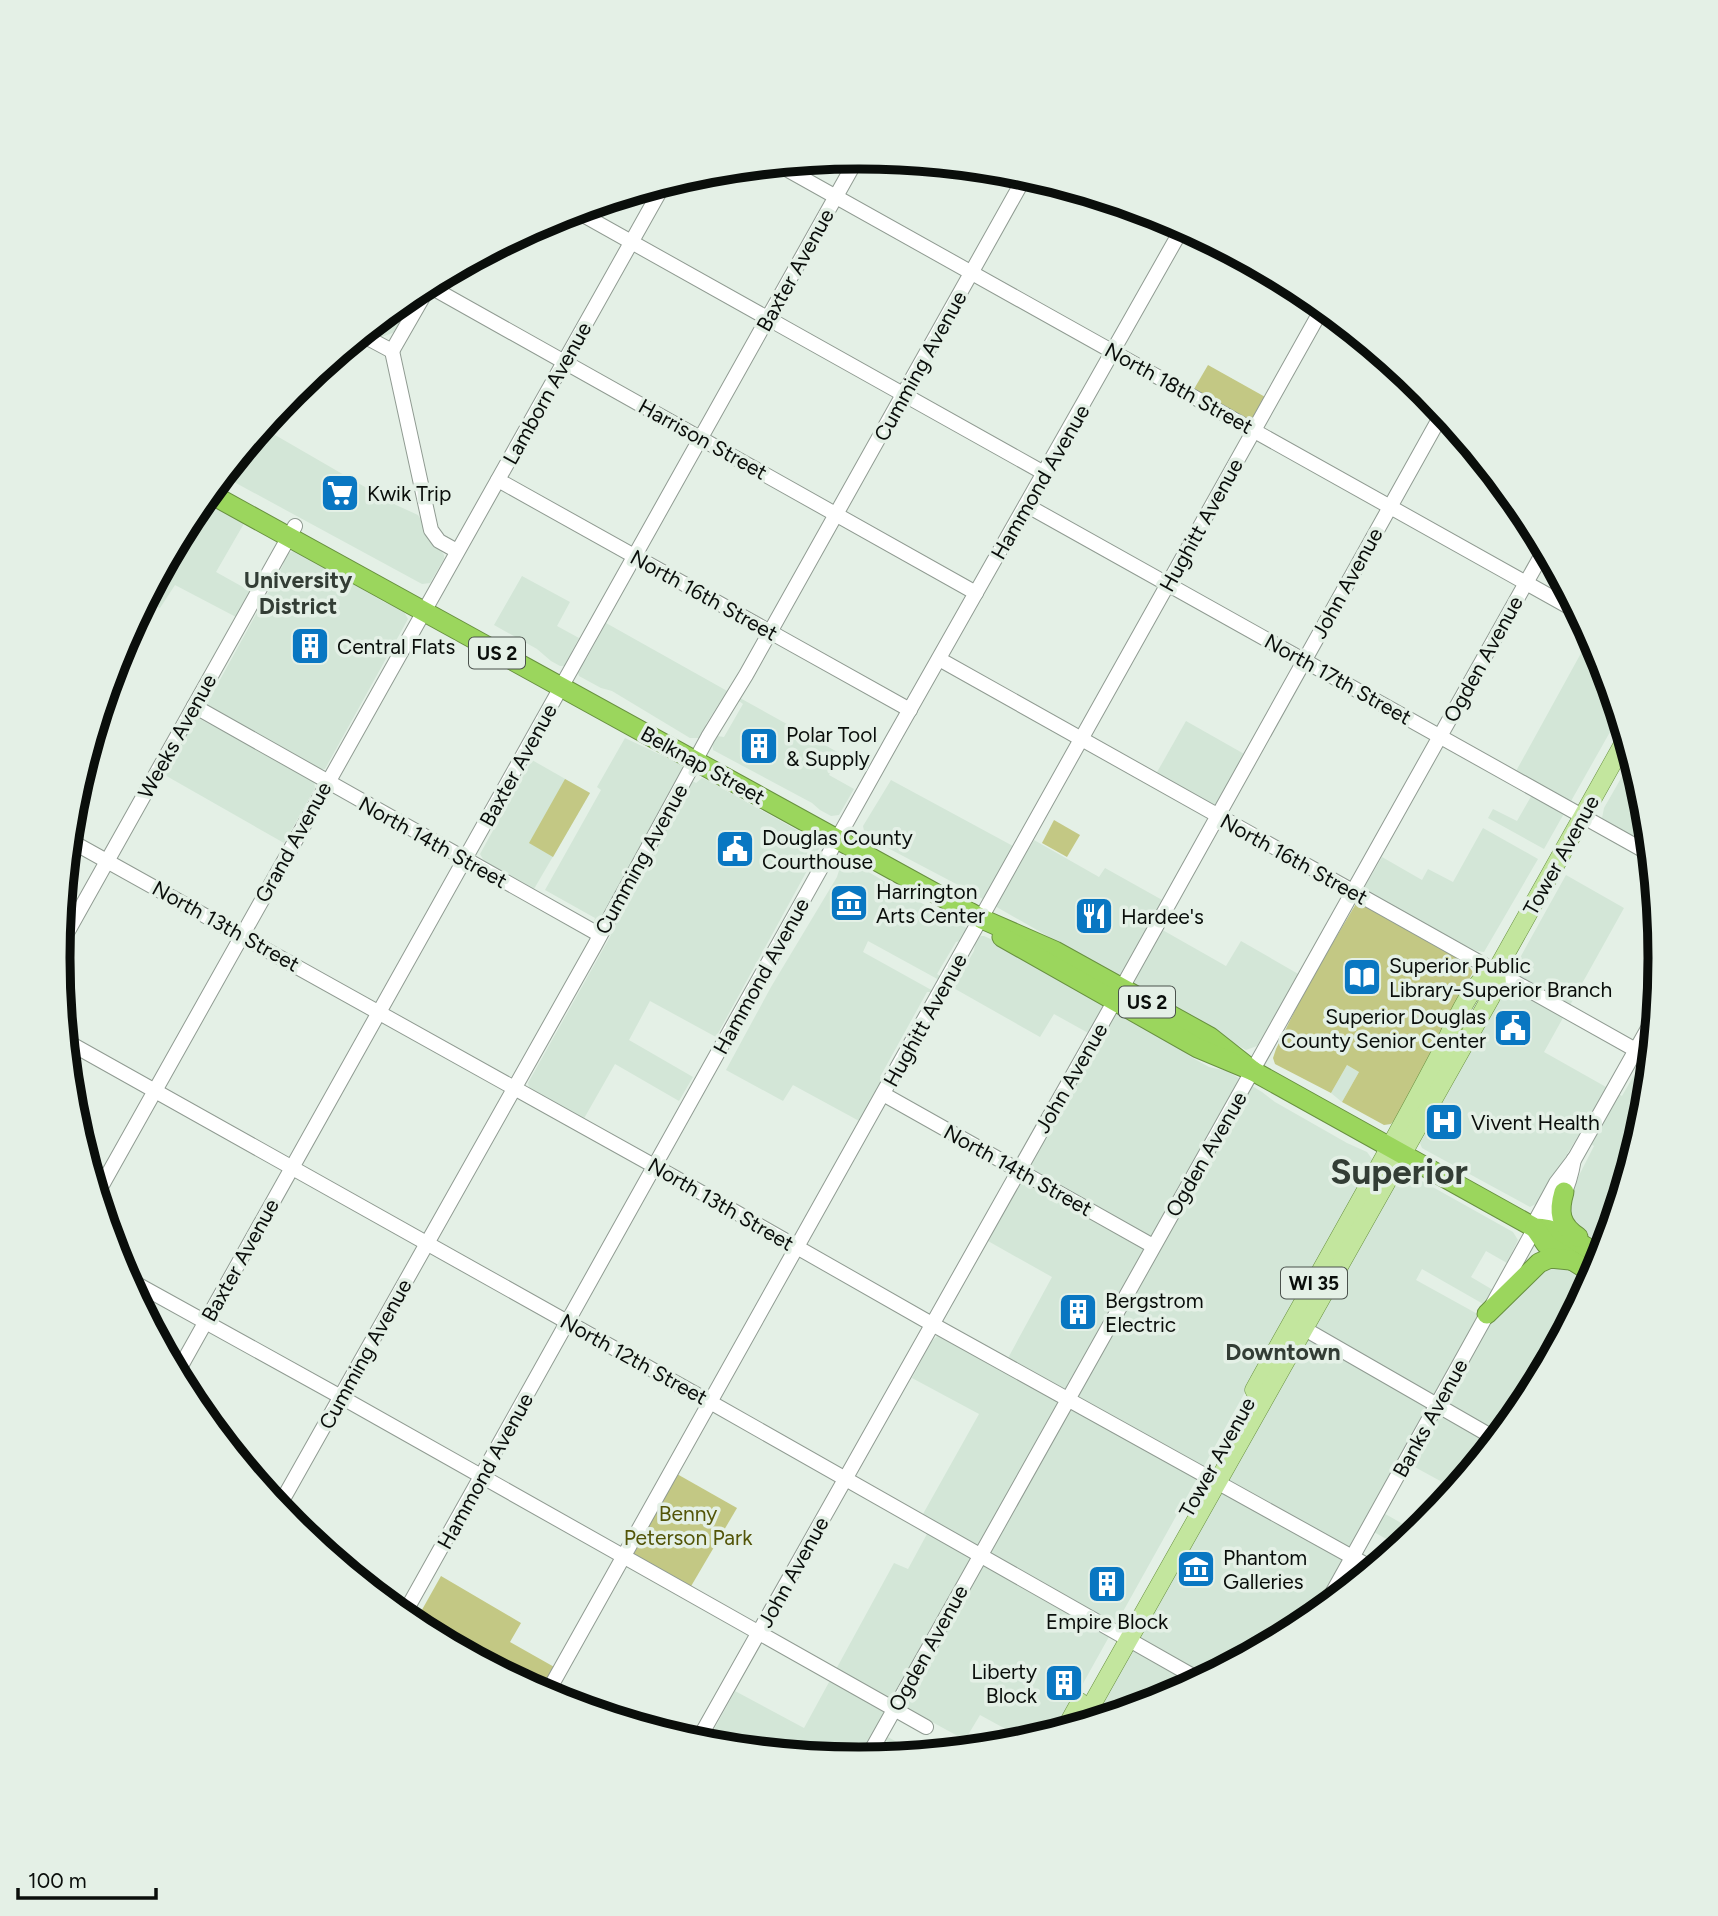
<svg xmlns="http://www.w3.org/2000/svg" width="1718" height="1916" font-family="Figtree,sans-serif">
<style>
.built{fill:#d3e6d7}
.green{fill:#c3c884}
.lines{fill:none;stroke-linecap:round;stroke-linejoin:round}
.minor-casing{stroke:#909b92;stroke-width:16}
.major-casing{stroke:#689040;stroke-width:19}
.highway-casing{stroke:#689040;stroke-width:21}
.minor{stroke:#fff;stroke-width:14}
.major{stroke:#c3e69e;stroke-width:18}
.highway{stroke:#9bd65d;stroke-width:19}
.labels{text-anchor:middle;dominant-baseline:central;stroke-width:7;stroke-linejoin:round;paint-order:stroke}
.shield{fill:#e4f0e6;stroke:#4b524d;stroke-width:2}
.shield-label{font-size:19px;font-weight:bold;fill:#0a0e0b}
.street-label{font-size:21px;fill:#0a0e0b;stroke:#e4f0e6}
.poi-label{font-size:21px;fill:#0a0e0b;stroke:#e4f0e6;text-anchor:start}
.park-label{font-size:21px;fill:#525407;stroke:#e4f0e6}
.neighbourhood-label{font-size:23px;font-weight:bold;fill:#333d35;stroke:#e4f0e6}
.town-label{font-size:35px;font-weight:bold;fill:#333d35;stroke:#e4f0e6}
.rim{fill:none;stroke:#0a0e0b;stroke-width:9}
</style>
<rect width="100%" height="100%" fill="#e4f0e6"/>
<g class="built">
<polygon points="421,288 395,332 379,338 365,332"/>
<polygon points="263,428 396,505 418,515 444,555 444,559 430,583 422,584 223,476"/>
<polygon points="205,497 246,520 216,572 250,591 236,617 175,585 160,608 154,606 106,692 119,651 193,513"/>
<polygon points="295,550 384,602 403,610 408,619 325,769 320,769 205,707 283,565 285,555"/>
<polygon points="522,576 570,602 557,626 579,638 572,651 570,659 565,666 560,666 551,661 537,649 494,625"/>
<polygon points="606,623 729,692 718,705 706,724 702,738 690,738 612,691 601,688 579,676 577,670 587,658"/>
<polygon points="1591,635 1599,652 1619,716 1544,849 1488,818 1493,809 1517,821 1537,786 1515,773"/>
<polygon points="740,698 841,754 829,775 854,789 839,815 831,816 820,810 812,803 713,750 712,741 717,736 724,737 743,704 739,701"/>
<polygon points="196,717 314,780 315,788 284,843 163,774"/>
<polygon points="1186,721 1246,755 1215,806 1211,805 1156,774"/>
<polygon points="625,738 680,764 684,769 682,775 696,783 702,778 707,780 815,840 820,847 716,1037 650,1001 629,1040 693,1077 679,1101 615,1064 582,1122 530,1092 528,1083 611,935 593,924 595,918 545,890 601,790 597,787"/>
<polygon points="1632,759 1645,802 1650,849 1602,818 1604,808"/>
<polygon points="532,760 590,793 534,889 484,861 480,854"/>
<polygon points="891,780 1026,853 1034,840 1099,877 1105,868 1164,901 1152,924 1226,966 1241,941 1300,975 1257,1046 1246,1050 960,886 865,836 863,826"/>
<polygon points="1483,828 1538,859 1484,952 1477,951 1442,934 1363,890 1382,857 1422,880 1428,869 1453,882"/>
<polygon points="848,860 942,915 963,924 968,931 963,940 956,942 937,974 943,978 941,981 868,941 863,952 935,992 927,992 880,1077 885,1080 861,1122 793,1085 783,1101 726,1070 771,987 837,877 841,864"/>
<polygon points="1566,875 1624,908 1544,1052 1622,1096 1637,1070 1644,1066 1649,1067 1645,1115 1605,1246 1569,1223 1567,1199 1594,1146 1578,1136 1538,1203 1530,1207 1429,1152 1422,1148 1420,1143 1502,996 1508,989 1520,992 1526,980 1518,975 1516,965"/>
<polygon points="981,936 984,936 995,941 1014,955 1102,1003 1104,1008 1090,1034 1054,1014 1040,1037 950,986 957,980 974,951 976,939"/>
<polygon points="1119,1013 1171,1042 1191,1057 1209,1067 1227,1071 1262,1092 1275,1102 1347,1143 1367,1152 1372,1159 1372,1164 1056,1732 1026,1740 980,1715 965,1740 892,1700 875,1730 917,1753 859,1759 706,1744 735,1691 804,1728 894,1563 908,1569 934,1521 923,1514 979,1414 912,1378 931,1342 938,1335 1001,1371 1052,1277 988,1241 1112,1016"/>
<polygon points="1347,1065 1359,1072 1342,1102 1331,1093"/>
<polygon points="1405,1174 1413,1176 1513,1232 1518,1240 1507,1263 1486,1251 1471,1277 1493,1290 1485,1305 1422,1269 1416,1280 1492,1322 1503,1305 1538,1269 1558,1265 1589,1283 1525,1403 1455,1489 1400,1459 1373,1507 1417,1532 1399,1546 1363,1526 1342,1562 1364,1575 1304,1624 1165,1698 1090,1721 1398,1177"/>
</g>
<g class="green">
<polygon points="1208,365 1267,398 1253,420 1245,418 1194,389"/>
<polygon points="565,779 590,793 553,857 529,843"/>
<polygon points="1054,820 1080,835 1067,857 1042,843"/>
<polygon points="1357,902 1466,963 1473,972 1397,1117 1391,1124 1384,1125 1342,1102 1359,1072 1347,1065 1331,1093 1275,1064 1273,1058 1276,1049 1306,988"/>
<polygon points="677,1474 737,1508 690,1588 634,1556 634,1553"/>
<polygon points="441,1576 521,1623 510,1642 556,1668 542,1693 414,1624"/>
</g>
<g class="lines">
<g class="minor-casing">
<g id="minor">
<polyline points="779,165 1578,612"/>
<polyline points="576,211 1044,473"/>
<polyline points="1150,213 1181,231"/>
<polyline points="429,286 976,593"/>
<polyline points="362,335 392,351"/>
<polyline points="392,351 431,530 439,541 457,551"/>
<polyline points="392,351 431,283"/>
<polyline points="498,480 910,710"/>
<polyline points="1026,505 1650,854"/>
<polyline points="939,659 1650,1058"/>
<polyline points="194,706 600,935"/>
<polyline points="69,840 674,1177 923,1319 1372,1568"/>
<polyline points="59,947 295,526"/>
<polyline points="66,1041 710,1402 1200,1680"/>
<polyline points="883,1094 1153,1246"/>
<polyline points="97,1194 664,184"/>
<path d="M1535,1228C1559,1218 1570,1183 1574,1159"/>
<polyline points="126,1278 341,1397 926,1727"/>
<polyline points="1303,1328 1496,1439"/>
<polyline points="177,1373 858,157"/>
<polyline points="278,1508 595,945 708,737 746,675 1026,175"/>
<polyline points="1324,1608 1535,1228 1537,1218 1556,1183 1575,1158 1655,1016"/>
<polyline points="403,1616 892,741 1183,227"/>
<polyline points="546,1695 1323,307"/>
<polyline points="697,1742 1114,1002 1443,412"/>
<polyline points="867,1758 1545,549"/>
</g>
</g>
<g class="major-casing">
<g id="major">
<path d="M1254,1390C1315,1280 1379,1170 1438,1058C1450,1035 1470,978 1496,971"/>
<polyline points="1081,1724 1491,997 1497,985 1496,971 1626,739"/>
<polyline points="1065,1729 1080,1702"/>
</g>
</g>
<g class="highway-casing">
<g id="highway">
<polyline points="209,493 982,919 1055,951 1210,1037 1253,1071"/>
<path d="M1002,937L1198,1048L1253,1071L1535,1228C1560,1228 1581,1245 1602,1256"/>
<path d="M1564,1192C1558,1212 1560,1225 1578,1237"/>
<polyline points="1535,1228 1546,1244 1594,1274"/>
<polyline points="1487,1314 1539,1263 1550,1258 1570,1260"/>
</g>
</g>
<use href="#minor" class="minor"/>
<use href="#major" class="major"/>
<use href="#highway" class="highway"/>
</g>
<defs>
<g id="supermarket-square" transform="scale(2.0125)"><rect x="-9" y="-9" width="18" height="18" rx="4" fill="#0977c2" stroke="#e4f0e6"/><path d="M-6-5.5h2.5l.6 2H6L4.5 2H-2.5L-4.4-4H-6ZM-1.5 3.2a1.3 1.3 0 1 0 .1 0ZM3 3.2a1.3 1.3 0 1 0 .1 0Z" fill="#fff"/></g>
<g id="building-square" transform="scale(2.0125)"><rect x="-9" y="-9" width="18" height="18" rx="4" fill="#0977c2" stroke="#e4f0e6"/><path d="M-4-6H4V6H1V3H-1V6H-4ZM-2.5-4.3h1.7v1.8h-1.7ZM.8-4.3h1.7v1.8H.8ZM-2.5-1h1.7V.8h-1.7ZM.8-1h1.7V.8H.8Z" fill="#fff"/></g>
<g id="civic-square" transform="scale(2.0125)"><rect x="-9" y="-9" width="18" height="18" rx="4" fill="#0977c2" stroke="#e4f0e6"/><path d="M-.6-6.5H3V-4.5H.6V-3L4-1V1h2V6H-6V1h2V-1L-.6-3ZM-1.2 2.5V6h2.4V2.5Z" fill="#fff"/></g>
<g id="museum-square" transform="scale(2.0125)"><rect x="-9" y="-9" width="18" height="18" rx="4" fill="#0977c2" stroke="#e4f0e6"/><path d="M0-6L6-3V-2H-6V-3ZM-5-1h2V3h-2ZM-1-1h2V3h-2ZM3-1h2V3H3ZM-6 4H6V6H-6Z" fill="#fff"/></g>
<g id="restaurant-square" transform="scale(2.0125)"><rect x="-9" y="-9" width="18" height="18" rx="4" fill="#0977c2" stroke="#e4f0e6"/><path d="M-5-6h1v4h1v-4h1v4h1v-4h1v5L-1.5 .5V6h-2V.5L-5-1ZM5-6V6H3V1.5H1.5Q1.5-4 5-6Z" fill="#fff"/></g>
<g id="library-square" transform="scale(2.0125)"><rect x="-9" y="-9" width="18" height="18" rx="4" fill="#0977c2" stroke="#e4f0e6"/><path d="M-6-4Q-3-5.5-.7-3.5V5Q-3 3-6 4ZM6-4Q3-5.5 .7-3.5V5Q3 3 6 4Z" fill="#fff"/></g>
<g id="hospital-square" transform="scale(2.0125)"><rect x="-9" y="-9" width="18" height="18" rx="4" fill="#0977c2" stroke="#e4f0e6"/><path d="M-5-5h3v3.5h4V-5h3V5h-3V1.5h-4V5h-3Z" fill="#fff"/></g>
</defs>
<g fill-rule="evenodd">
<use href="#supermarket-square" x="340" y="493"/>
<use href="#building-square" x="310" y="646"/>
<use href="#building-square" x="759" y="746"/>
<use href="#civic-square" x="735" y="849"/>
<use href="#museum-square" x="849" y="903"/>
<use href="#restaurant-square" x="1094" y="916"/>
<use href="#library-square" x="1362" y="977"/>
<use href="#civic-square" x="1513" y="1028"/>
<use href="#hospital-square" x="1444" y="1122"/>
<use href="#building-square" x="1078" y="1312"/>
<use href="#museum-square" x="1196" y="1569"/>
<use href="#building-square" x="1107" y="1584"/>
<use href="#building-square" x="1064" y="1683"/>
</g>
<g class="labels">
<g class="shield">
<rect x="469" y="637.5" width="56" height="31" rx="5"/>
<rect x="1119" y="986.5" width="56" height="31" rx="5"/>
<rect x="1281" y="1267.5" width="66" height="31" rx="5"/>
</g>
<g class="shield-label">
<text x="497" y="653">US 2</text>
<text x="1147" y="1002">US 2</text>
<text x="1314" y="1283">WI 35</text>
</g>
<g class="street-label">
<text transform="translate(795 270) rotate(-61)">Baxter Avenue</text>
<text transform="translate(920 366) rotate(-61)">Cumming Avenue</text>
<text transform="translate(1179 388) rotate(29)">North 18th Street</text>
<text transform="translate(547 393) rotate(-61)">Lamborn Avenue</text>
<text transform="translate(703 439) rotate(29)">Harrison Street</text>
<text transform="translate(1040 482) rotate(-60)">Hammond Avenue</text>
<text transform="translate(1201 525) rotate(-61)">Hughitt Avenue</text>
<text transform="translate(1347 583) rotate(-61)">John Avenue</text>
<text transform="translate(704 595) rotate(29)">North 16th Street</text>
<text transform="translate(1483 659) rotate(-61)">Ogden Avenue</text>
<text transform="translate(1338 679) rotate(29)">North 17th Street</text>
<text transform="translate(177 736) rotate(-61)">Weeks Avenue</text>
<text transform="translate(518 765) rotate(-61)">Baxter Avenue</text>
<text transform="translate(703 765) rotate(29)">Belknap Street</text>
<text transform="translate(293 842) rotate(-61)">Grand Avenue</text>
<text transform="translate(433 842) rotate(29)">North 14th Street</text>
<text transform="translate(1561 855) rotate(-61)">Tower Avenue</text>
<text transform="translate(641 859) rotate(-61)">Cumming Avenue</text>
<text transform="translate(1294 859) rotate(29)">North 16th Street</text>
<text transform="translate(226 926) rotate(29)">North 13th Street</text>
<text transform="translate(761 976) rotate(-61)">Hammond Avenue</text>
<text transform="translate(925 1020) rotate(-61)">Hughitt Avenue</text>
<text transform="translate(1071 1078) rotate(-60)">John Avenue</text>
<text transform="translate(1206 1154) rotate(-60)">Ogden Avenue</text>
<text transform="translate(1018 1170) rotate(29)">North 14th Street</text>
<text transform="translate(721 1204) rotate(30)">North 13th Street</text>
<text transform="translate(240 1260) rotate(-61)">Baxter Avenue</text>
<text transform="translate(365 1354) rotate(-61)">Cumming Avenue</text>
<text transform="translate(634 1359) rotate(29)">North 12th Street</text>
<text transform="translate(1430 1418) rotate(-61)">Banks Avenue</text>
<text transform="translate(1217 1457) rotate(-61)">Tower Avenue</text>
<text transform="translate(485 1471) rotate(-61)">Hammond Avenue</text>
<text transform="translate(793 1572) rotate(-61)">John Avenue</text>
<text transform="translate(928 1648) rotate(-61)">Ogden Avenue</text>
</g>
<g class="poi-label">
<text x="367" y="493">Kwik Trip</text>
<text x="337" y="646">Central Flats</text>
<text x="786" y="734">Polar Tool<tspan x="786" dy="24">&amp; Supply</tspan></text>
<text x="762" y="837">Douglas County<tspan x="762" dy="24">Courthouse</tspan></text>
<text x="876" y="891">Harrington<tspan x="876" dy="24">Arts Center</tspan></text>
<text x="1121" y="916">Hardee's</text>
<text x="1389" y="965">Superior Public<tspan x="1389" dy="24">Library-Superior Branch</tspan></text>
<text x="1486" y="1016" text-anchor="end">Superior Douglas<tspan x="1486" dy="24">County Senior Center</tspan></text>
<text x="1471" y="1122">Vivent Health</text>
<text x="1105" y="1300">Bergstrom<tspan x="1105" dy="24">Electric</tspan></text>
<text x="1223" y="1557">Phantom<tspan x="1223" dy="24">Galleries</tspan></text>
<text x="1107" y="1621" text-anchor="middle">Empire Block</text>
<text x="1037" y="1671" text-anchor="end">Liberty<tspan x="1037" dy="24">Block</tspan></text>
</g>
<g class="park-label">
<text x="688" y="1513">Benny<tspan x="688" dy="24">Peterson Park</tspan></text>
</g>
<g class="neighbourhood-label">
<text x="298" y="580">University<tspan x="298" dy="26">District</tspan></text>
<text x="1283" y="1352">Downtown</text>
</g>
<g class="town-label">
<text x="1399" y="1172">Superior</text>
</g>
</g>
<path d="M0 0H1718V1916H0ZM70 958a789 789 0 1 1 1578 0a789 789 0 1 1-1578 0Z" fill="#e4f0e6" fill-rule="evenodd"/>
<path class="rim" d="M70 958a789 789 0 1 1 1578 0a789 789 0 1 1-1578 0Z"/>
<path d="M18 1888v10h138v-10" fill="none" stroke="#0a0e0b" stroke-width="3.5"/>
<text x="28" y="1888" font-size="21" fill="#0a0e0b" stroke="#e4f0e6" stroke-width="5" paint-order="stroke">100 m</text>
</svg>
